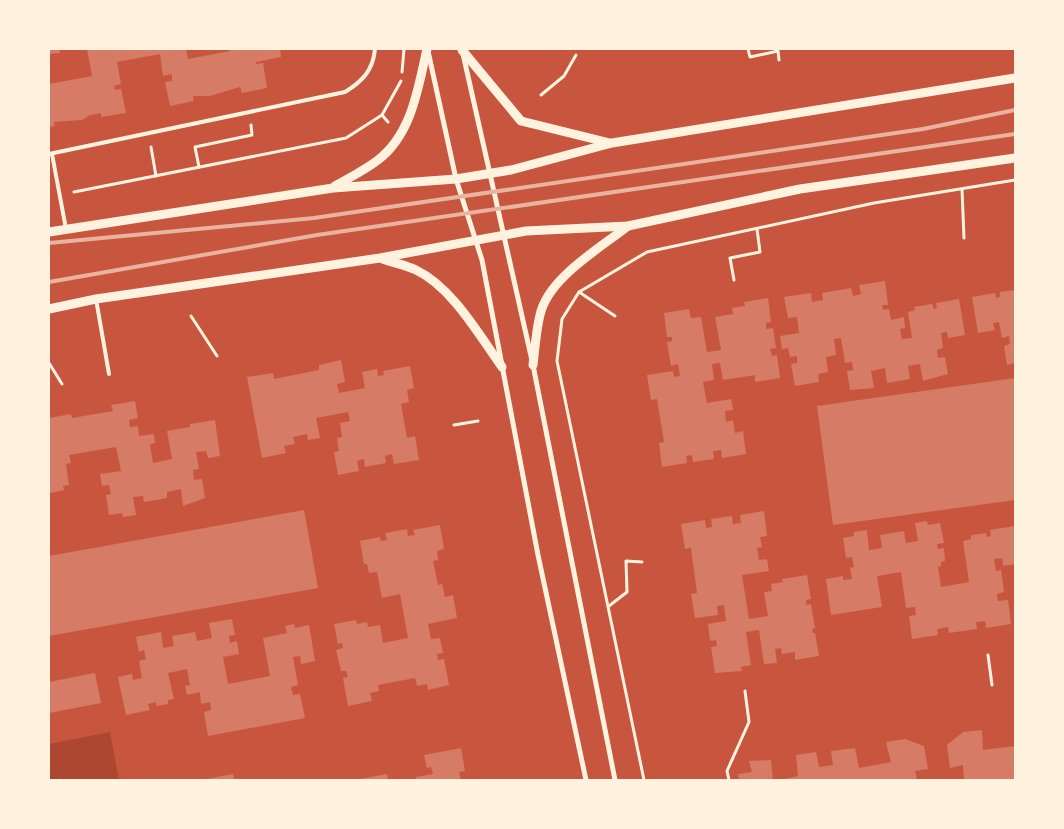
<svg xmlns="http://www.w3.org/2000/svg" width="1064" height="829" font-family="Roboto,sans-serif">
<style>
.green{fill:#ae4732}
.building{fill:#d67c66}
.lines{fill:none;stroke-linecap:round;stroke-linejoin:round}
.path{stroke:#fff3e0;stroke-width:3}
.service{stroke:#fff3e0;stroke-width:4}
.minor{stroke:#fff3e0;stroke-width:5}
.tertiary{stroke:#fff3e0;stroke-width:9}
.rail{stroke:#e9b49f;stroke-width:4}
</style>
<rect width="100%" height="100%" fill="#c8553d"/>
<polygon class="green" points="110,732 119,780 49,780 49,744"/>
<g class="building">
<polygon points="49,49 59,49 60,53 49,54"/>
<polygon points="87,49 186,49 188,59 230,51 229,49 280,49 281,57 256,62 256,64 263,63 267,88 242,93 240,87 210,96 193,96 194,101 170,106 165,82 172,81 172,74 163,76 160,54 117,62 121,84 114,86 115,90 121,89 126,113 101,117 101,113 90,115 82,120 54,122 55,126 49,127 49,84 92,76"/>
<polygon points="885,281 888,305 882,305 883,310 889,309 891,320 904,317 905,328 900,329 902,339 912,338 908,312 915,310 914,307 932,304 934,309 937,308 936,303 959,299 965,335 948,338 947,332 941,333 943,348 937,350 938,358 945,357 948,374 923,381 920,364 908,366 910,379 887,383 885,368 871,371 874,388 850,390 847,371 853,370 852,362 845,363 841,338 834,339 836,355 826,357 828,372 818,374 819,382 795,386 791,364 797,363 797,356 790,357 788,348 782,349 780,336 799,333 797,317 788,318 784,297 811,293 812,302 823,300 822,293 851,288 853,296 861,294 859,285"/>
<polygon points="1015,290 1015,363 1007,365 1004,346 1010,344 1009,336 1002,338 999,322 993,323 995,330 978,333 972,297 995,293 996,298 1000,297 1000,292"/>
<polygon points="768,298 771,322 766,323 766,329 773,328 776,348 770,349 772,356 777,355 780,378 755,382 755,375 723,380 720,363 712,364 714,380 703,382 707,403 731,399 733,410 725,411 726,422 733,420 735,433 743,431 746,454 722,458 721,450 713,451 714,459 693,462 692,455 686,456 687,463 662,467 659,443 664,442 657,399 651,400 647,375 673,371 674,377 680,376 678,364 671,366 667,342 672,341 672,337 667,337 664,313 689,309 691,318 701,317 707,352 721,350 715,317 733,314 732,308 745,306 744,302"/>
<polygon points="341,360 345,382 337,384 339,393 365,388 362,372 377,369 378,376 384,375 383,371 410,366 414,388 407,390 409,402 401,404 407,438 415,436 419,460 394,464 392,454 385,456 386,463 365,467 364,459 357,461 359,471 338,475 334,452 339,451 337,438 342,437 340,423 350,421 348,412 316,418 320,438 308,440 307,434 293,437 295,444 284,446 286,453 262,458 247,377 273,373 274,379 319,370 319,365"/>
<polygon points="1015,378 1015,500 833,525 817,406"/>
<polygon points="135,401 138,418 129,420 130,427 138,426 139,436 154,434 155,443 150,444 153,463 172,459 167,431 190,427 190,424 215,420 220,456 208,458 206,451 196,452 199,469 193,470 194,480 202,479 205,498 183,506 181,489 167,492 167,498 144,502 143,496 133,497 136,515 123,517 122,513 109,515 106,495 111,494 109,485 102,486 100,474 121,471 116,447 69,455 71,463 66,464 69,485 63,486 64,490 50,493 49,418 71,414 72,418 113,411 111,405"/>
<polygon points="304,510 318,588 49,636 49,556"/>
<polygon points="764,511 767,536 760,537 762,547 757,548 759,560 767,559 769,571 742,575 749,619 768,616 764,592 772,591 771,584 783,582 782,579 807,575 811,599 806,600 806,605 811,604 815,628 812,629 813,633 815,633 819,656 795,660 795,652 782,654 781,648 775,649 777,663 764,664 759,630 746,632 751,665 741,667 742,671 715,673 711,647 717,646 716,640 710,641 708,624 726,621 724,605 717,606 718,615 695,618 691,594 697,593 691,548 685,549 681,524 705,520 706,528 712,527 711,519 732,516 733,524 741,523 740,515"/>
<polygon points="927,521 928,525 940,523 944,543 937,544 938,549 944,548 945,561 941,562 941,566 938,567 941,587 969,582 963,541 971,539 971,535 986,533 987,537 991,536 990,530 1015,526 1015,564 1003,566 1002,558 994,559 996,571 1001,570 1004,592 997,594 998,601 1008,600 1011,624 986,628 985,621 976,622 977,629 949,633 948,627 937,629 938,635 912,639 909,616 916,615 915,607 906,608 901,572 877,576 882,607 831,615 826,579 843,576 843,580 852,579 850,568 854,567 852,557 846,558 843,538 854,536 854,532 867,530 869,550 882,548 880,535 904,531 906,543 918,541 915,523"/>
<polygon points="440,525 444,549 437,551 438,560 433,561 438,585 442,584 445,597 453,595 457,618 428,624 431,639 440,638 443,653 437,654 438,660 444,659 449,685 428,690 427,684 417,686 415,678 378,685 379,691 370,693 372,701 348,706 343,678 348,677 346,671 341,671 336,650 343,648 342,643 338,644 334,624 356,620 357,624 367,622 368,627 380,625 383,643 408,638 400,594 382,598 377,572 369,573 367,564 364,564 360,541 380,537 381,541 387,540 385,533 407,529 408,536 415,535 413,530"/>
<polygon points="232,619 235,635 229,636 230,643 237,641 239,654 223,657 228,684 270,676 263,638 287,633 285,626 294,624 295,628 309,625 315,661 301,664 300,656 293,657 298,685 291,687 293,695 300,694 305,718 208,736 204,712 211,710 210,702 201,704 200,692 187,695 185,686 190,685 187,669 168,673 174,699 168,700 168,704 156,706 156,702 148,704 150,710 126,715 118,677 132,674 133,680 142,678 139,661 146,659 144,650 139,652 136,637 161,632 163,648 174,646 172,636 195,632 197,641 212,638 209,623"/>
<polygon points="95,673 101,703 49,713 49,682"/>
<polygon points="982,730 983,750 1015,746 1015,780 964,780 963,765 950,768 947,745 963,732"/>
<polygon points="905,739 924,746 928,769 915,771 917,780 781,780 798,776 796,755 816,752 819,767 833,765 831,751 855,748 859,768 891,762 886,742"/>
<polygon points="461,748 465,771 459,772 461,780 416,780 416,777 433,774 431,767 427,768 424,755"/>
<polygon points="771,760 773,780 739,780 738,774 752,772 749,761"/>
<polygon points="233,774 234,780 206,780 206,779"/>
<polygon points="387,774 388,780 360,780 360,779"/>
</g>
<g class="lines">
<g class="path">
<polyline points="748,49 750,57 778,51 779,60"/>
<polyline points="402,72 404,49"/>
<polyline points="541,95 564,76 576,55"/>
<polyline points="382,115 401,81"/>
<polyline points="151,147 156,176"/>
<polyline points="199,167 195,147 252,135 251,125"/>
<polyline points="962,189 964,238"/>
<polyline points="74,192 346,138 382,115 388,122"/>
<polyline points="734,280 730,258 760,252 757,229"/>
<polyline points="579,292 615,316"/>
<polyline points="191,316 217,356"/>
<polyline points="49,363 62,384"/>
<polyline points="454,425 478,421"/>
<polyline points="609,606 627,592 626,561 642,562"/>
<polyline points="988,655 992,685"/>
<polyline points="644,780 557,361 562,319 579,292 647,252 874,203 1015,180"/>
<polyline points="729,780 727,771 749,722 745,691"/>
</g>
<g class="service">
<path d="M49,154L345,92C363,81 373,70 375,49"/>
<polyline points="52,154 66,229"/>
<polyline points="96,299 109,374"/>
</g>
<g class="minor">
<polyline points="428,51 456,179 482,260 538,555 586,780"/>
<polyline points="463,54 533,365 615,780"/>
</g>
<g class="tertiary">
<polyline points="462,50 521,121 610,143"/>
<path d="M335,186C349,178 365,170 378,160C412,134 418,88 427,49"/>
<polyline points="49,232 333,188 456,179 511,170 612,143 1015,78"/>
<path d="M383,259C393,263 406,265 416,270C452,287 479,335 502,367"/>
<polyline points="49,309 96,299 380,258 526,231 628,226 800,189 1015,158"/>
<path d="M533,365C535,348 536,331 540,315C548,278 599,249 628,226"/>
</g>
<g class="rail">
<polyline points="49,243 314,218 923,129 1015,110"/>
<polyline points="49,282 317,235 1015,134"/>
</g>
</g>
<rect width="1064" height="829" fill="none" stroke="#fff3e0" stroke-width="100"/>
</svg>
